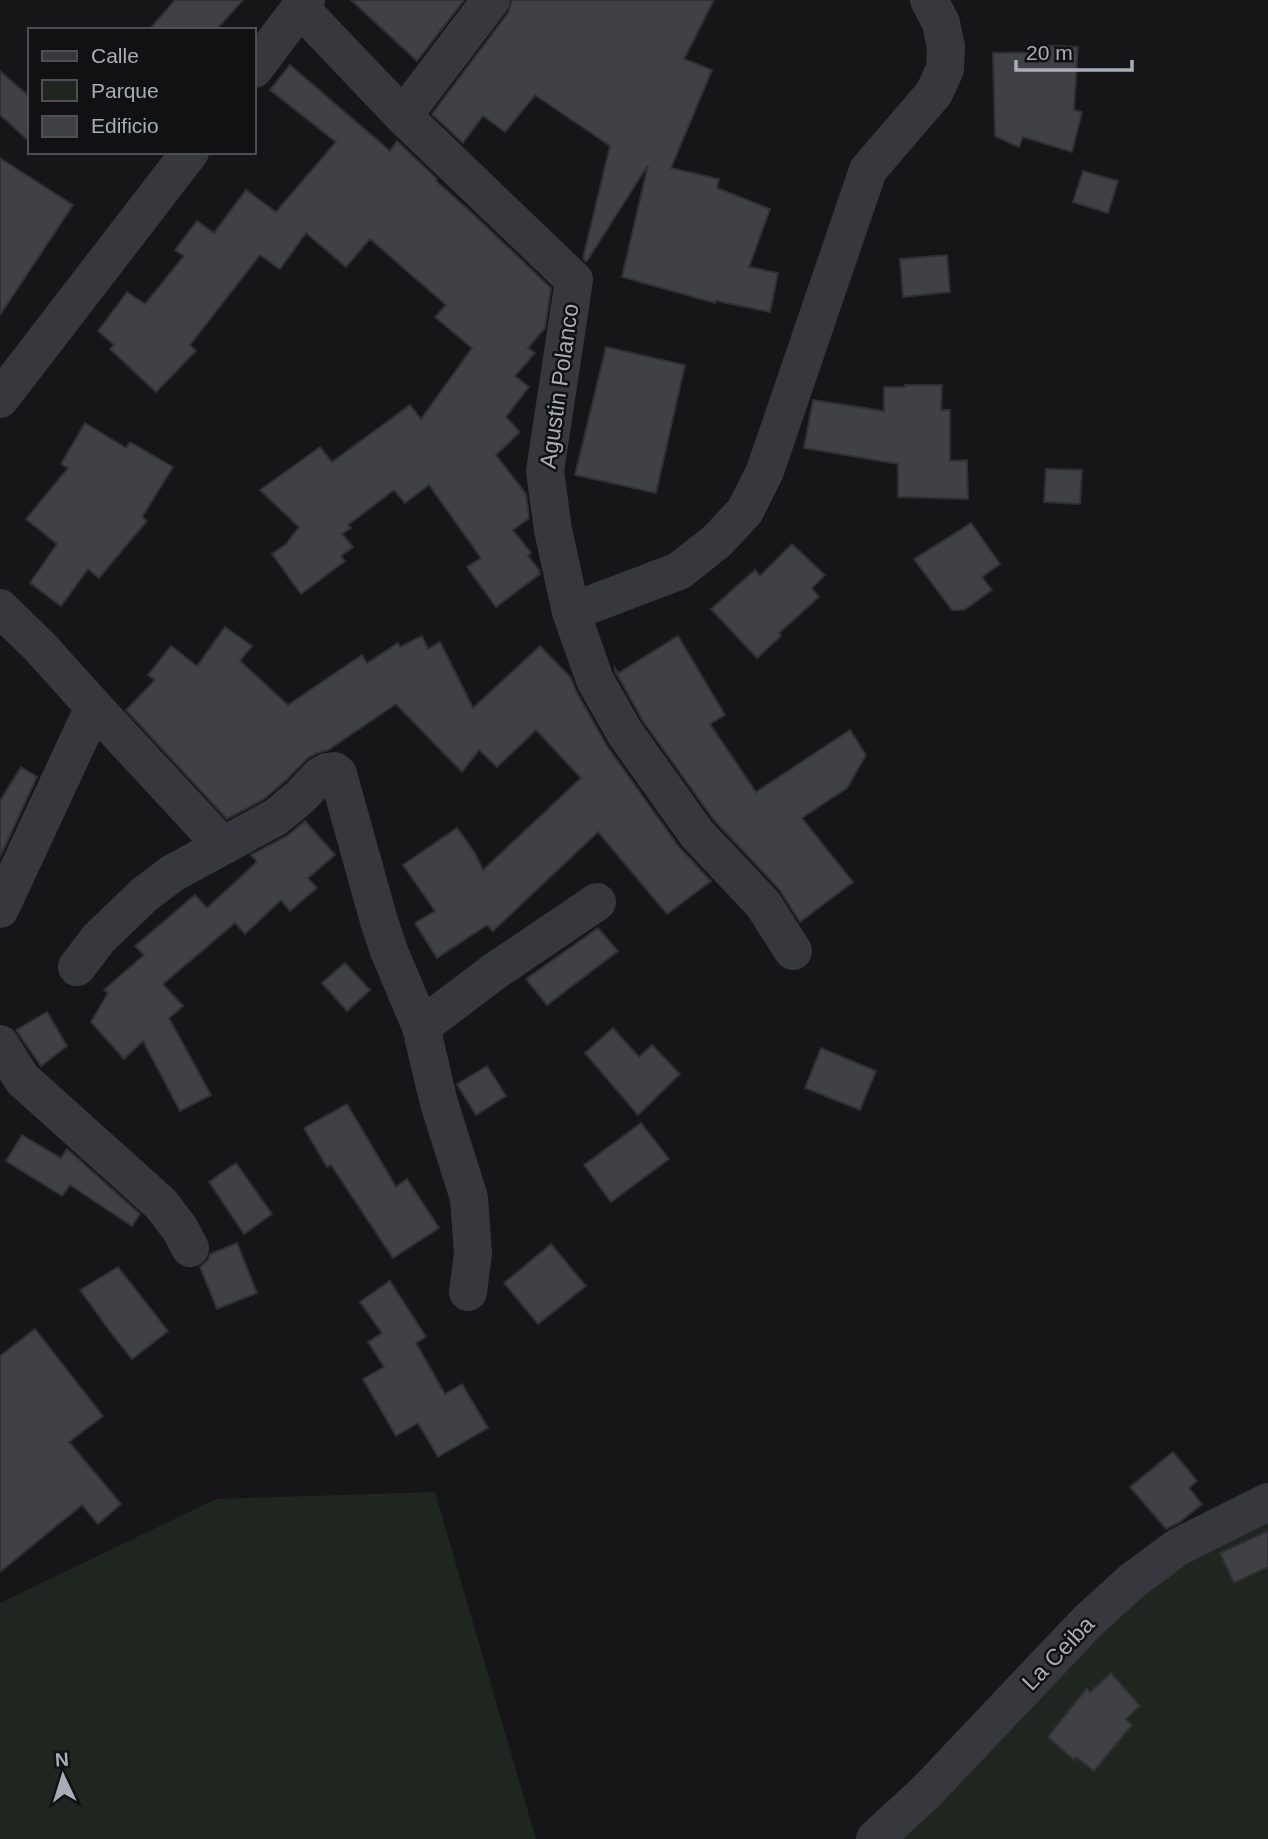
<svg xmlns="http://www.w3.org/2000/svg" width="1268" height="1839" font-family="Arial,sans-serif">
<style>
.green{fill:#1e261f}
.building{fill:#404145;stroke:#303034;stroke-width:2}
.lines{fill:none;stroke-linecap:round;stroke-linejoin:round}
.minor{stroke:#37383d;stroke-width:38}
.labels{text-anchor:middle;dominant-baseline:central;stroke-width:5;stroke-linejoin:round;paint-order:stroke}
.street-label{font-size:23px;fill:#a8adb8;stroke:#111113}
</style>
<rect width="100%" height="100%" fill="#161618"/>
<g class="green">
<polygon points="435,1492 536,1839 0,1839 0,1603 216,1499"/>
<polygon points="1268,1516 1268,1839 875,1839 1148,1571"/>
</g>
<g class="building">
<polygon points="175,0 243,0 216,30 149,30"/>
<polygon points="351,0 464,0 417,61"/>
<polygon points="512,0 714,0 684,59 712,70 671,168 719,179 717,188 770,209 749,267 778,273 770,312 716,301 715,303 622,277 648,165 587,261 585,261 583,258 610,146 535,95 505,132 483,116 463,143 432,114 508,13"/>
<polygon points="1042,45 1078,47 1074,110 1082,112 1072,152 1023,137 1019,147 995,136 993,53 1042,52"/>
<polygon points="290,65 390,151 397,141 437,179 436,181 472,213 551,288 545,328 528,348 535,353 515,376 529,387 506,417 520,432 496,455 526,494 529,518 513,530 531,553 528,556 539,570 540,574 496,607 467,567 481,558 429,485 405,503 394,490 348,525 351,528 342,534 353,547 341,556 345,561 301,594 272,554 286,544 299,527 260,490 320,447 332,462 410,405 421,419 472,348 435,317 446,305 370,239 346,267 306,233 280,269 260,255 190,345 196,351 156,392 110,349 114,345 98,331 127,292 145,304 184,256 175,250 197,221 214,233 246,190 276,212 336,142 270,90"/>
<polygon points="0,71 30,97 30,142 0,115"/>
<polygon points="0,158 73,205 0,315"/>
<polygon points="1083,171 1118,181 1108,213 1073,202"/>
<polygon points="947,255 950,292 903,297 900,259"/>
<polygon points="606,347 685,365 656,493 575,475"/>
<polygon points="905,385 942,385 941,410 950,410 950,461 967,460 968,499 898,497 898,464 804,448 813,400 884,411 884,387 905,387"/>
<polygon points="85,423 126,448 130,442 173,467 142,517 147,521 99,578 88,569 61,606 30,583 57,544 26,519 68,468 61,464"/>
<polygon points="1046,469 1082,470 1080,504 1044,502"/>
<polygon points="971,523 1000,564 982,577 992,590 964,610 952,610 914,559"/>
<polygon points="792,544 825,575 812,588 819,597 779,633 781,636 757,658 711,609 755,570 760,576"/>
<polygon points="225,627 252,646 240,661 288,705 362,655 367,663 398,643 400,647 422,636 428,649 440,642 473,708 540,646 571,678 576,691 607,746 679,847 711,881 667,914 598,832 493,931 487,925 437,958 415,923 435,911 403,865 457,828 475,853 483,870 581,778 536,730 497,767 479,750 462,772 396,704 328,750 317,753 309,757 285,781 264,799 227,819 126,710 155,680 148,675 171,646 197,666"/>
<polygon points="678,636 725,715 710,724 756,792 850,730 866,755 847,788 802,818 853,882 800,922 779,889 714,820 643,721 615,671 615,668 618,673"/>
<polygon points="21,767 37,777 0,857 0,801"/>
<polygon points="305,821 335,855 308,878 317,888 290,911 281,900 245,934 235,923 163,984 183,1006 169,1018 211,1095 180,1111 143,1041 124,1059 91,1022 108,993 104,990 144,955 135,946 195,895 207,908 257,862 251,855 287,836"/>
<polygon points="598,928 618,951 547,1005 526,979"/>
<polygon points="345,963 370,990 347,1011 322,983"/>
<polygon points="47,1012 67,1046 41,1066 16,1030"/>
<polygon points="613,1028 639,1057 652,1045 680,1074 638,1115 585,1053"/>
<polygon points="821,1048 876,1071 860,1110 805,1088"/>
<polygon points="487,1066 506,1096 476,1115 457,1084"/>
<polygon points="347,1104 396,1187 407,1179 439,1228 393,1258 331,1165 327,1167 304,1128"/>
<polygon points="641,1123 669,1159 611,1202 584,1165"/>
<polygon points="22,1135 61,1158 67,1149 140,1214 132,1226 70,1185 62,1196 6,1161"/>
<polygon points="236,1163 272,1214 244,1234 209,1182"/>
<polygon points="237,1243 257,1293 217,1309 200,1267 208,1260 210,1254"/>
<polygon points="551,1244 586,1286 538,1324 504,1283"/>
<polygon points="118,1267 168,1331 132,1359 112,1334 80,1290"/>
<polygon points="390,1281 426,1337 416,1343 445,1394 462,1384 488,1428 438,1457 418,1423 396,1436 363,1379 384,1367 368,1342 382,1333 360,1302"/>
<polygon points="35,1329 103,1416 69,1442 121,1504 98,1524 82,1505 0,1572 0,1356"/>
<polygon points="1173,1452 1197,1481 1189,1488 1202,1504 1180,1522 1166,1529 1130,1487"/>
<polygon points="1268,1531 1268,1567 1234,1583 1220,1553"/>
<polygon points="1111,1673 1140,1706 1126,1719 1132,1725 1094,1771 1076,1757 1074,1760 1048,1737 1087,1688 1090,1692"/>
</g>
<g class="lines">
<g class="minor">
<polyline points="300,8 403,116 574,280 545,471 553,530 571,612 595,680 625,733 697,834 763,904 793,951"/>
<polyline points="254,69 306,0"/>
<polyline points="403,116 491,0"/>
<polyline points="0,399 190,152"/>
<polyline points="0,608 40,647 94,707 222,845"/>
<polyline points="571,612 679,571 717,541 745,511 765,471 868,170 934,93 945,69 946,47 941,23 929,0"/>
<polyline points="0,909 94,707"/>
<polyline points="77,967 99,938 145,894 173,873 276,817 300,797 320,776 327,772 334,771 338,774 379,921 389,951 421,1027 439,1103 469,1198 473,1253 468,1292"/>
<polyline points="421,1027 495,971 597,902"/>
<polyline points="0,1044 22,1079 161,1204 180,1229 190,1248"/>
<polyline points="875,1839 926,1792 1088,1621 1132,1581 1178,1547 1268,1502"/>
</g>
</g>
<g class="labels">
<g class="street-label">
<text transform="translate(559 386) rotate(-82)">Agustin Polanco</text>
<text transform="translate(1058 1653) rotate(-46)">La Ceiba</text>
</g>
</g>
<rect x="28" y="28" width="228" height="126" fill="#111113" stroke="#4d4f55" stroke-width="2"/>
<rect x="42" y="51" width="35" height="10" fill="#37383d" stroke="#4d4f55" stroke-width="2"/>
<text x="91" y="63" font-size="21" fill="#a8adb8">Calle</text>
<rect x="42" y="80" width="35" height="21" fill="#1e261f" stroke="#4d4f55" stroke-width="2"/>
<text x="91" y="98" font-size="21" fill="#a8adb8">Parque</text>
<rect x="42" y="116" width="35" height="21" fill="#404145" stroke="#4d4f55" stroke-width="2"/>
<text x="91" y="133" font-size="21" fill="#a8adb8">Edificio</text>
<g transform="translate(63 1776) rotate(356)" stroke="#111113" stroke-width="5" paint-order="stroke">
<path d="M0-5L12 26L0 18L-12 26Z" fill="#a8adb8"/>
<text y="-10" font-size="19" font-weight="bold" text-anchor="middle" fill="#a8adb8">N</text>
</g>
<path d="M1016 60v10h116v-10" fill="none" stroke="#a8adb8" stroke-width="3.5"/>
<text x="1026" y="60" font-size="21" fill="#a8adb8" stroke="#111113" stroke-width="5" paint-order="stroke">20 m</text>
</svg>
